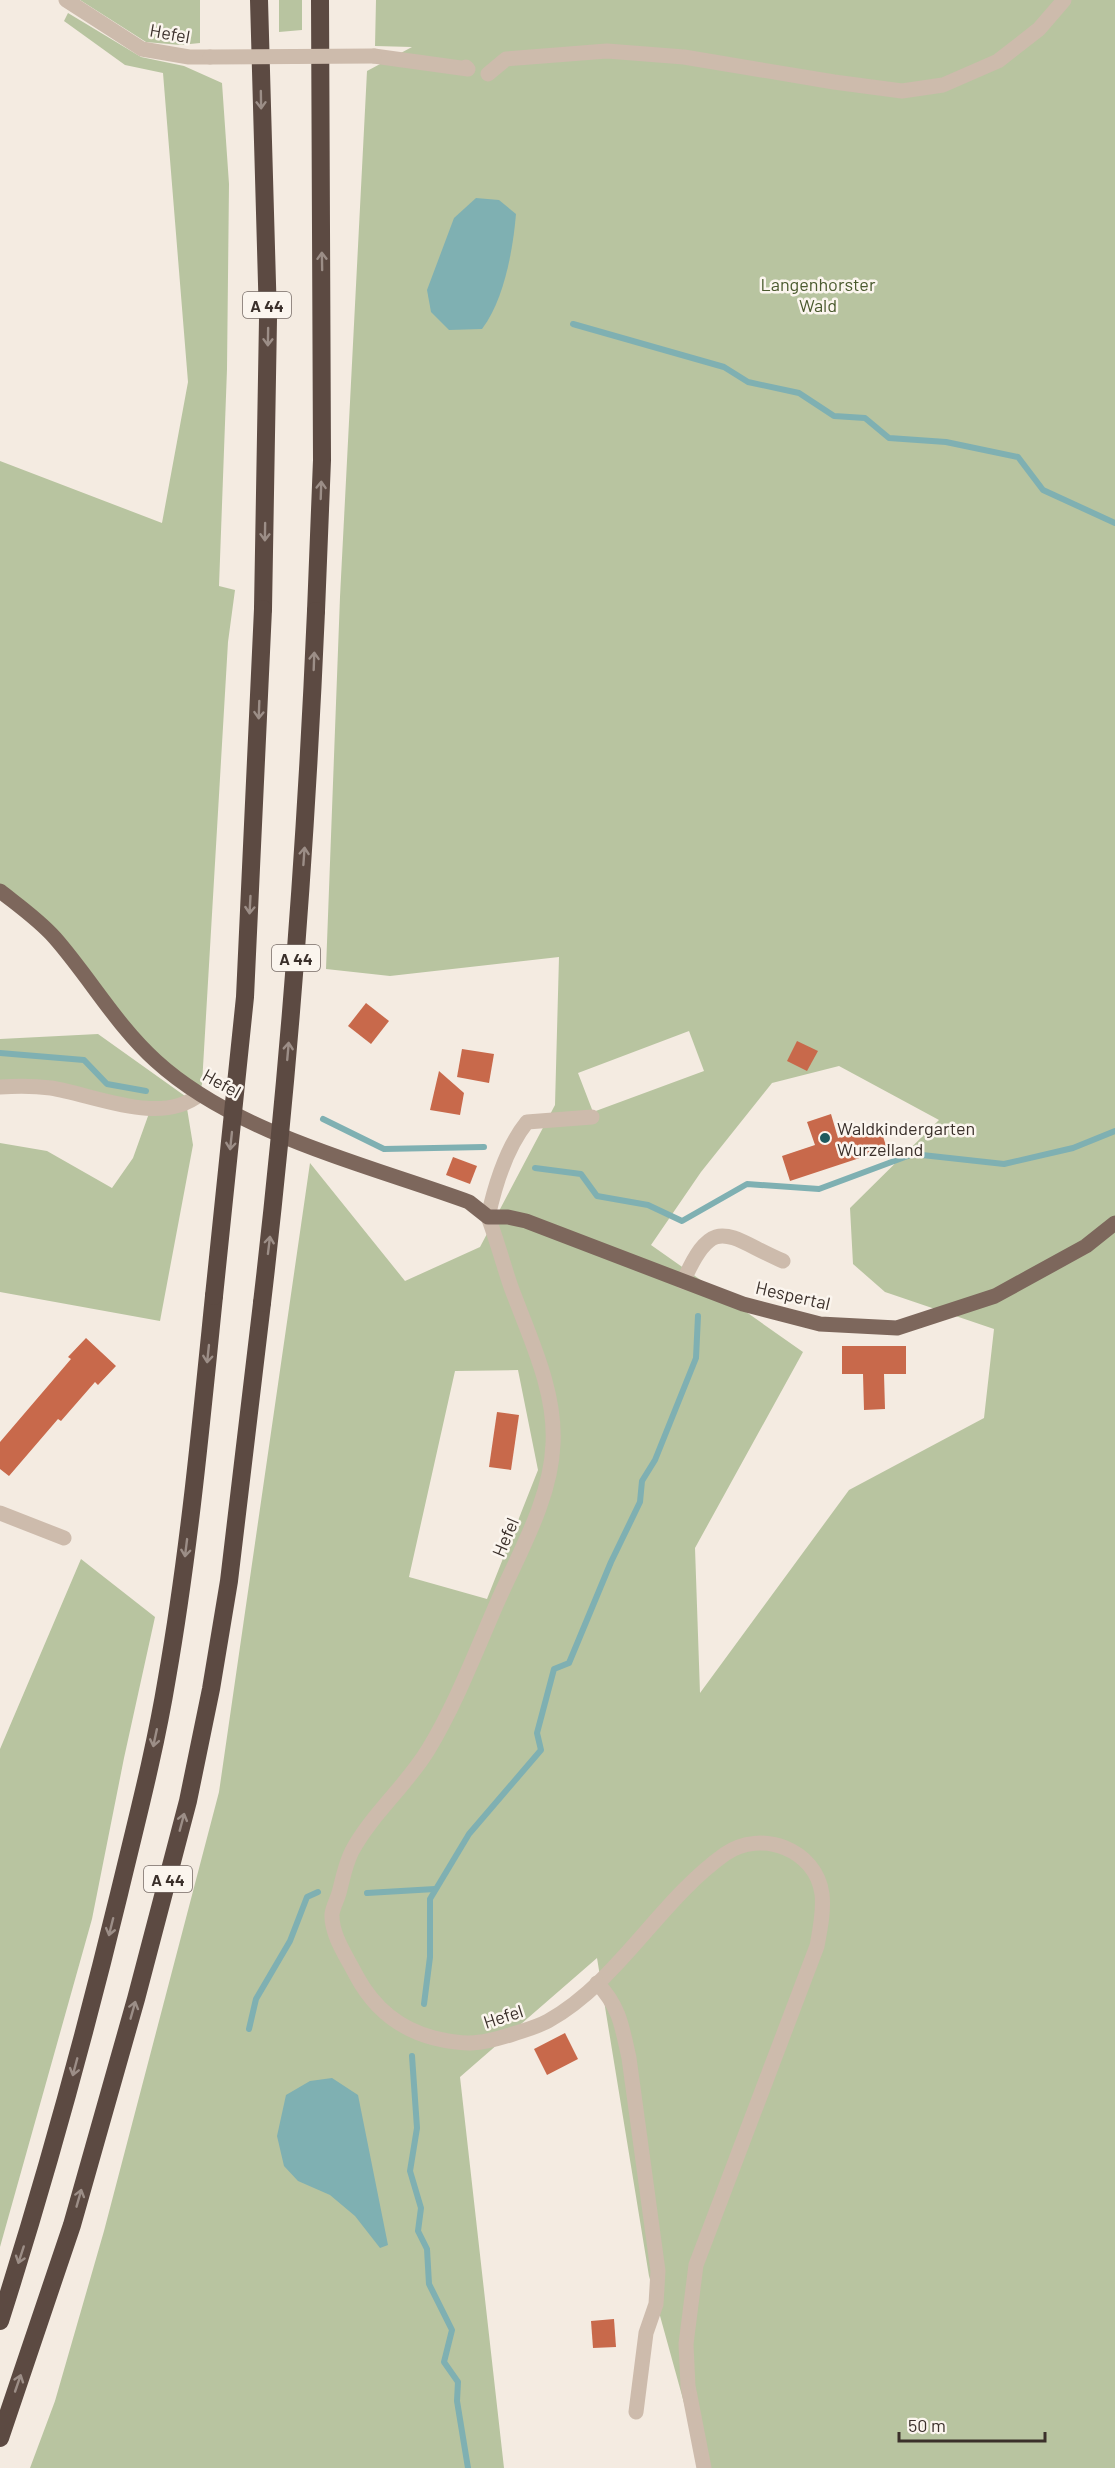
<svg xmlns="http://www.w3.org/2000/svg" width="1115" height="2468" font-family="Barlow,sans-serif">
<style>
.green{fill:#b8c4a0;fill-rule:evenodd}
.water{fill:#7fb0b2}
.lines{fill:none;stroke-linecap:round;stroke-linejoin:round}
.stream{stroke:#7fb0b2;stroke-width:6}
.building{fill:#c8694b}
.minor{stroke:#cdbbac;stroke-width:15}
.major{stroke:#7d675c;stroke-width:15}
.highway{stroke:#5c4a42;stroke-width:18}
.minor-bridge{stroke:#cdbbac;stroke-width:15}
.highway-bridge{stroke:#5c4a42;stroke-width:18}
.oneway{stroke:#9c8e87}
.poi-dot{fill:#1f5a5e;stroke:#fbf5ee;stroke-width:2}
.labels{text-anchor:middle;dominant-baseline:central;stroke-width:5;stroke-linejoin:round;paint-order:stroke}
.shield{fill:#fbf5ee;stroke:#756b66;stroke-width:1.5}
.shield-label{font-size:16px;font-weight:bold;fill:#3b302b}
.street-label{font-size:18px;fill:#3b302b;stroke:#fbf5ee}
.park-label{font-size:18px;fill:#4a5a2e;stroke:#fbf5ee}
.poi-label{font-size:18px;fill:#3b302b;stroke:#fbf5ee;text-anchor:start}
</style>
<rect width="100%" height="100%" fill="#f4ebe1"/>
<g class="green">
<polygon points="80,0 200,0 200,43 180,45 146,42"/>
<polygon points="279,0 302,0 302,30 279,32"/>
<path d="M376,0H1115V2468H702L649,2276L597,1958L460,2077L504,2468H30L55,2401L104,2231L219,1792L310,1163L405,1281L480,1247L555,1105L559,957L390,976L326,969L340,597L367,71L412,47L375,46ZM689,1031L704,1071L593,1112L578,1073ZM839,1066L939,1120L850,1208L853,1264L885,1292L994,1329L984,1418L849,1490L700,1693L695,1548L803,1352L651,1245L701,1172L772,1083ZM518,1370L538,1470L487,1599L409,1577L455,1371Z"/>
<polygon points="68,13 141,57 184,66 222,83 229,184 227,369 219,586 235,590 228,642 202,1084 199,1095 176,1078 55,938 0,891 0,461 162,523 188,382 163,73 125,65 64,21"/>
<polygon points="98,1034 185,1096 193,1145 160,1321 0,1292 0,1143 47,1151 112,1188 133,1158 152,1105 0,1087 0,1039"/>
<polygon points="81,1559 155,1617 124,1758 92,1919 0,2247 0,1749"/>
</g>
<g class="water">
<path d="M476,198L499,200L516,214C513,250 504,300 482,329L449,330L431,312L427,290L454,218Z"/>
<polygon points="332,2078 358,2095 388,2245 380,2248 355,2216 330,2195 298,2181 284,2166 277,2136 286,2095 310,2081"/>
</g>
<g class="lines">
<g class="stream">
<polyline points="573,324 724,367 748,382 799,393 834,416 865,418 889,438 946,442 1018,457 1043,490 1115,523"/>
<polyline points="0,1053 84,1060 107,1084 146,1091"/>
<polyline points="323,1119 384,1149 484,1147"/>
<polyline points="535,1168 581,1174 597,1196 648,1205 682,1221 747,1184 819,1189 913,1154 1004,1164 1073,1148 1115,1131"/>
<polyline points="367,1893 435,1889"/>
<polyline points="424,2004 430,1957 430,1899 469,1834 541,1750 537,1733 554,1669 569,1663 611,1562 640,1502 642,1481 655,1460 696,1358 698,1316"/>
<polyline points="249,2029 256,1999 290,1941 307,1897 318,1892"/>
<polyline points="412,2056 417,2128 410,2171 421,2208 418,2231 427,2249 429,2284 452,2330 444,2362 458,2382 457,2401 468,2468"/>
</g>
</g>
<g class="building">
<polygon points="366,1003 389,1021 371,1044 348,1026"/>
<polygon points="797,1041 818,1051 807,1071 787,1061"/>
<polygon points="462,1049 494,1054 489,1083 457,1077"/>
<polygon points="439,1071 464,1093 460,1115 430,1110"/>
<polygon points="831,1114 838,1138 879,1124 887,1149 790,1181 782,1156 815,1145 807,1122"/>
<polygon points="453,1157 477,1166 470,1184 446,1175"/>
<polygon points="86,1338 116,1366 98,1385 95,1382 61,1421 58,1419 9,1476 0,1469 0,1442 71,1359 68,1357"/>
<polygon points="842,1346 906,1346 906,1374 884,1374 885,1409 864,1410 863,1374 842,1374"/>
<polygon points="497,1412 519,1415 511,1470 489,1467"/>
<polygon points="565,2033 578,2059 547,2075 534,2049"/>
<polygon points="614,2319 616,2347 593,2348 591,2321"/>
</g>
<g class="lines">
<g class="minor">
<polyline points="66,0 142,49 189,57 210,57"/>
<polyline points="374,56 468,69 466,67"/>
<polyline points="488,74 506,59 607,51 684,57 834,82 902,91 943,85 998,61 1039,29 1064,0"/>
<path d="M0,1087C16,1086 35,1086 51,1088C95,1095 160,1126 199,1095"/>
<path d="M592,1117L527,1122C506,1148 495,1185 488,1217C497,1240 503,1264 511,1287C529,1336 556,1390 553,1444C551,1499 519,1553 497,1603C476,1651 455,1706 428,1750C406,1786 372,1814 352,1851C345,1865 343,1878 339,1893C337,1900 333,1907 332,1914C331,1935 347,1957 356,1975C373,2007 399,2029 434,2038C466,2046 482,2044 513,2034C525,2030 537,2027 548,2021C619,1981 659,1901 725,1854C761,1829 816,1849 822,1894C824,1911 820,1930 817,1946L696,2265L686,2344L688,2386L704,2468"/>
<path d="M683,1282C714,1211 727,1237 783,1261"/>
<polyline points="0,1513 64,1538"/>
<path d="M597,1983C620,2007 622,2027 629,2058L658,2271L656,2304L646,2333L636,2412"/>
</g>
<path class="major" d="M0,891C19,906 39,920 55,938C90,978 117,1026 156,1061C236,1134 368,1165 469,1202L488,1217H508L526,1221L743,1304L820,1324L897,1328L995,1296L1086,1246L1115,1223"/>
<g class="highway">
<polyline points="259,0 268,319 263,609"/>
<polyline points="316,611 322,460 320,0"/>
<path d="M0,2321C45,2180 84,2038 119,1894C136,1823 155,1751 167,1678C189,1552 201,1424 214,1296"/>
<polyline points="0,2438 72,2225 136,1999 188,1801 211,1689 229,1581 262,1303"/>
</g>
<polyline class="minor-bridge" points="210,57 374,56"/>
<g class="highway-bridge">
<polyline points="214,1296 245,997 263,609"/>
<path d="M262,1303C289,1073 306,843 316,611"/>
</g>
</g>
<defs><path id="oneway-shaft" d="M-6 0H5M1.5-3L5.5 0L1.5 3" fill="none" stroke-width="1.6" stroke-linecap="round" stroke-linejoin="round" transform="scale(1.5)"/></defs>
<g class="oneway">
<use href="#oneway-shaft" transform="translate(261 100) rotate(89)"/>
<use href="#oneway-shaft" transform="translate(322 261) rotate(-91)"/>
<use href="#oneway-shaft" transform="translate(268 337) rotate(91)"/>
<use href="#oneway-shaft" transform="translate(321 490) rotate(-88)"/>
<use href="#oneway-shaft" transform="translate(265 532) rotate(91)"/>
<use href="#oneway-shaft" transform="translate(314 661) rotate(-88)"/>
<use href="#oneway-shaft" transform="translate(259 710) rotate(92)"/>
<use href="#oneway-shaft" transform="translate(304 856) rotate(-86)"/>
<use href="#oneway-shaft" transform="translate(250 905) rotate(93)"/>
<use href="#oneway-shaft" transform="translate(288 1051) rotate(-85)"/>
<use href="#oneway-shaft" transform="translate(231 1141) rotate(96)"/>
<use href="#oneway-shaft" transform="translate(269 1245) rotate(-83)"/>
<use href="#oneway-shaft" transform="translate(208 1354) rotate(96)"/>
<use href="#oneway-shaft" transform="translate(186 1548) rotate(97)"/>
<use href="#oneway-shaft" transform="translate(155 1738) rotate(102)"/>
<use href="#oneway-shaft" transform="translate(182 1822) rotate(-75)"/>
<use href="#oneway-shaft" transform="translate(111 1927) rotate(104)"/>
<use href="#oneway-shaft" transform="translate(133 2010) rotate(-74)"/>
<use href="#oneway-shaft" transform="translate(75 2067) rotate(105)"/>
<use href="#oneway-shaft" transform="translate(79 2198) rotate(-74)"/>
<use href="#oneway-shaft" transform="translate(21 2255) rotate(108)"/>
<use href="#oneway-shaft" transform="translate(18 2383) rotate(-71)"/>
</g>
<circle class="poi-dot" cx="825" cy="1138" r="6"/>
<g class="labels">
<g class="shield">
<rect x="243" y="292" width="48" height="26" rx="4.5"/>
<rect x="272" y="945" width="48" height="26" rx="4.5"/>
<rect x="144" y="1866" width="48" height="26" rx="4.5"/>
</g>
<g class="shield-label">
<text x="267" y="305">A 44</text>
<text x="296" y="958">A 44</text>
<text x="168" y="1879">A 44</text>
</g>
<g class="street-label">
<text transform="translate(170 33) rotate(10)">Hefel</text>
<text transform="translate(222 1083) rotate(29)">Hefel</text>
<text transform="translate(793 1295) rotate(13)">Hespertal</text>
<text transform="translate(505 1537) rotate(-67)">Hefel</text>
<text transform="translate(503 2016) rotate(-18)">Hefel</text>
</g>
<g class="park-label">
<text x="818" y="284">Langenhorster<tspan x="818" dy="21">Wald</tspan></text>
</g>
<g class="poi-label">
<text x="837" y="1128">Waldkindergarten<tspan x="837" dy="21">Wurzelland</tspan></text>
</g>
</g>
<path d="M899 2432v9h146v-9" fill="none" stroke="#3b302b" stroke-width="3"/>
<text x="908" y="2432" font-size="18" fill="#3b302b" stroke="#fbf5ee" stroke-width="4.5" paint-order="stroke">50 m</text>
</svg>
